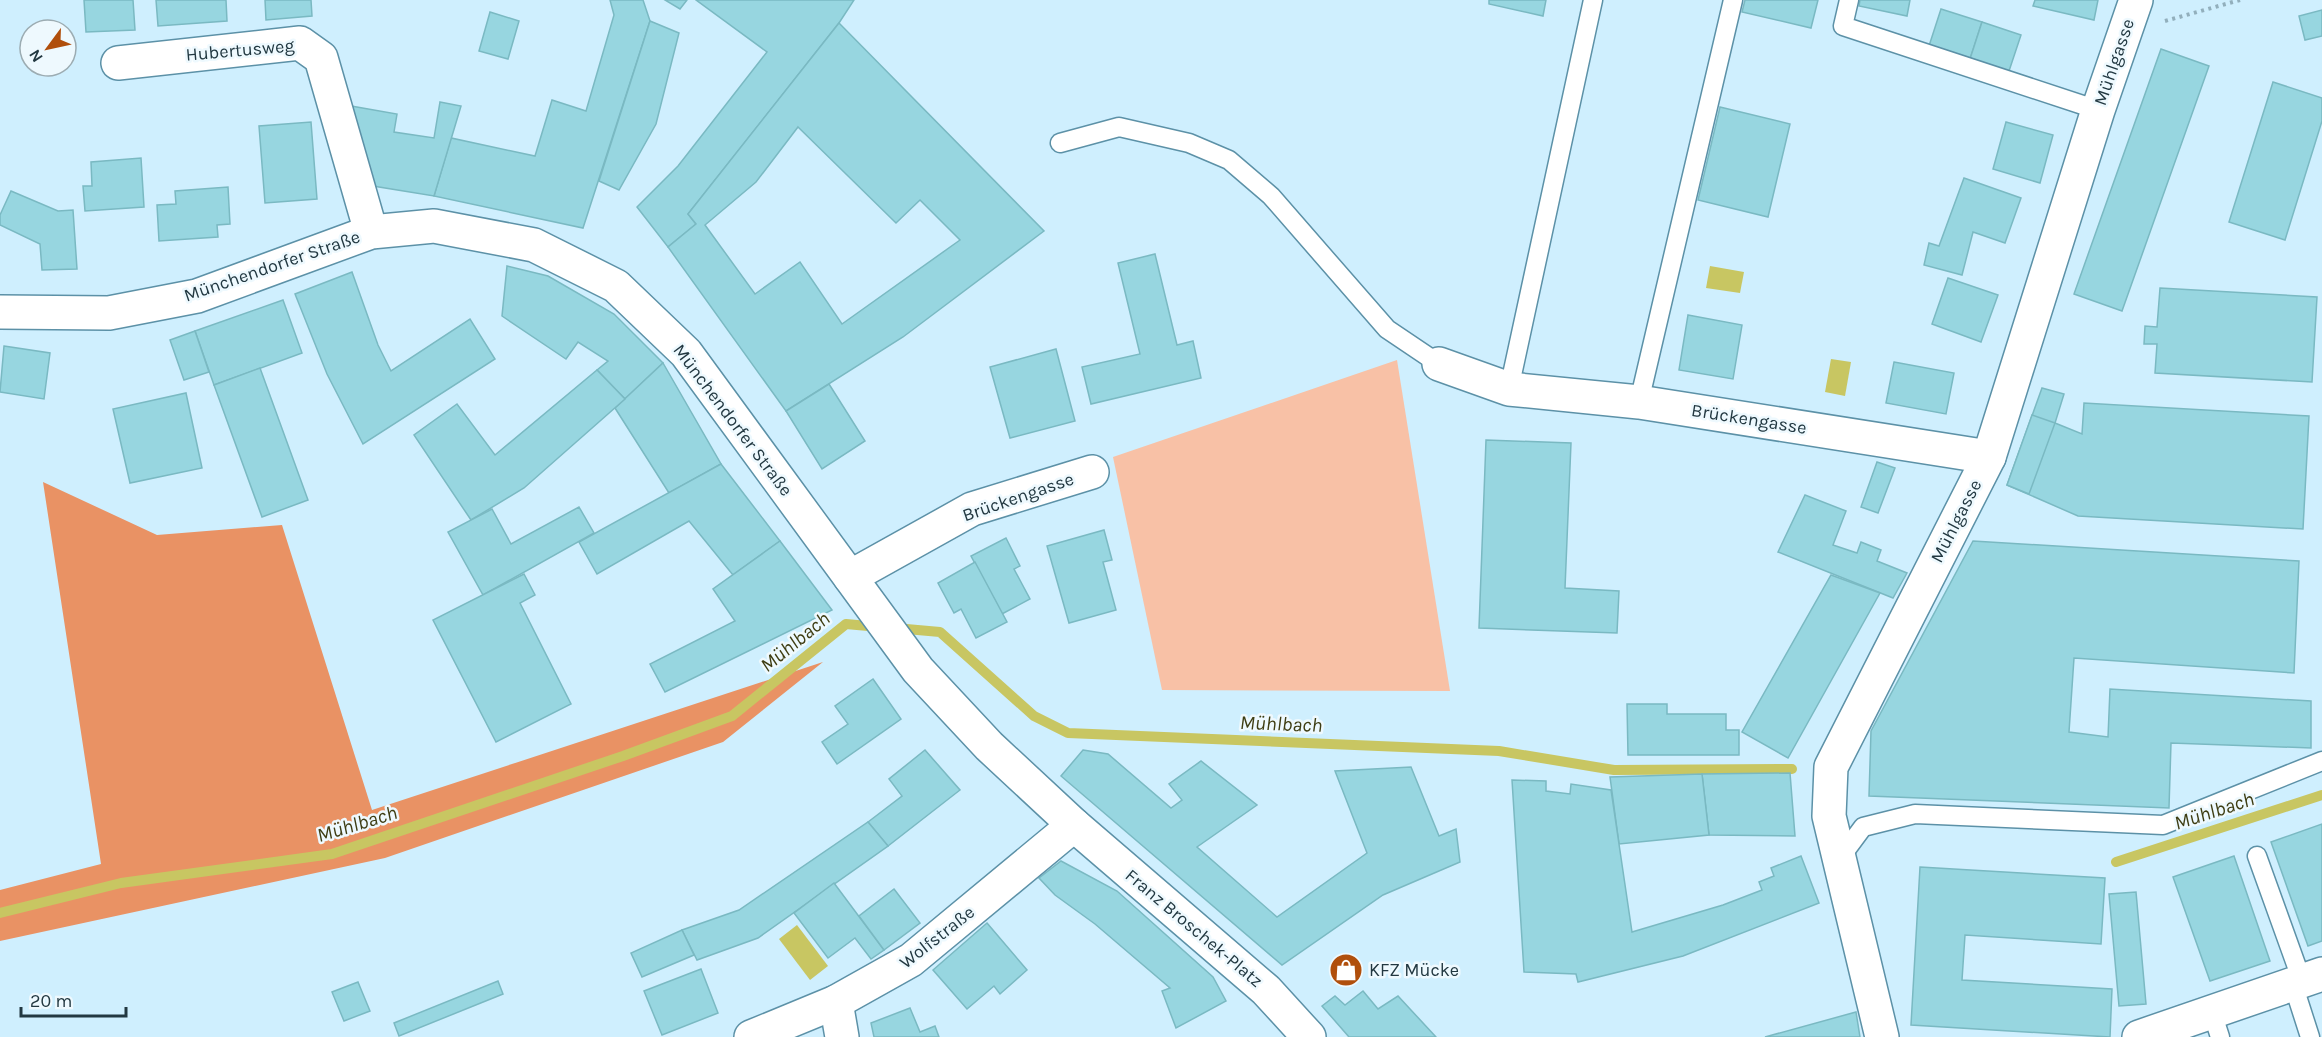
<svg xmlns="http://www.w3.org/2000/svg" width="2322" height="1037" font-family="Karla,sans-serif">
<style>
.green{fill:#f8c1a6}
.forest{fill:#e99264}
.water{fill:#c8c662}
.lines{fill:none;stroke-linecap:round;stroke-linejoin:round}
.stream{stroke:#c8c662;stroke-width:10}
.building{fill:#97d6e0;stroke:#7ab9c2;stroke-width:1.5;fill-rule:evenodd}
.service-casing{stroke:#5c91a7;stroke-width:21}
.minor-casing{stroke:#5c91a7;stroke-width:36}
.tertiary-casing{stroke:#5c91a7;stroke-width:36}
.path{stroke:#92afbc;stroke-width:4;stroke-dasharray:3 4.5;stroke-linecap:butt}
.service{stroke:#fff;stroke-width:18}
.minor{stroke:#fff;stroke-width:33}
.tertiary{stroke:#fff;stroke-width:33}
.labels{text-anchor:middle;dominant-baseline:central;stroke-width:5;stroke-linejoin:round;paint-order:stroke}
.street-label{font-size:18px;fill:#223841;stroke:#eef9fe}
.poi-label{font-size:18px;fill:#223841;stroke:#eef9fe;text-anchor:start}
.water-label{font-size:20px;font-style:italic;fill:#3e3d13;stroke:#eef9fe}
</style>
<rect width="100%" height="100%" fill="#cfeffe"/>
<polygon class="green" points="1397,360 1450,691 1162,690 1113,457"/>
<polygon class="forest" points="43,482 157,535 282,525 372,810 823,662 723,742 385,858 0,941 0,890 101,864"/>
<g class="water">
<polygon points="1710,266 1744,272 1740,293 1706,288"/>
<polygon points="1831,359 1851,362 1845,396 1825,392"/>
<polygon points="797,925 828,966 810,980 779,939"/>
</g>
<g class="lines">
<g class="stream">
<polyline points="895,628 940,632 1034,716 1068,733 1499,751 1614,770 1792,769"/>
<polyline points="2116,862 2322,795"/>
<polyline points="0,913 121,883 332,854 623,756 732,716 846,624 879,627"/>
</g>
</g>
<g class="building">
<polygon points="84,0 133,0 135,30 86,32"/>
<polygon points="156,0 226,0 227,21 158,26"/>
<polygon points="265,0 311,0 312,16 266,20"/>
<polygon points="610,0 643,0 650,21 583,228 434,196 451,138 535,156 552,100 586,111 614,15"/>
<polygon points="665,0 687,0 680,9"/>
<polygon points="696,0 854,0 839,23 688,214 696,224 668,247 637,207 678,166 767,52"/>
<polygon points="1489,0 1546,0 1543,16 1489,4"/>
<polygon points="1745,0 1818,0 1811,28 1742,12"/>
<polygon points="1860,0 1910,0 1907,16 1859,6"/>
<polygon points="2035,0 2098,0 2094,20 2033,6"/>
<polygon points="1941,9 1982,22 1969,62 1928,49"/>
<polygon points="2322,10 2322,36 2305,40 2299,16"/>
<polygon points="490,12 519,21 508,59 479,51"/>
<polygon points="650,21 679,33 656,124 619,190 599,181"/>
<polygon points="1982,22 2021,35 2008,74 1969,62"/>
<path d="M839,23L1044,231L903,337L786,411L668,247L696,224L688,214ZM798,127L896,223L920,200L960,240L842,324L800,262L755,294L705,225L756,182Z"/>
<polygon points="2161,49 2209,66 2122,311 2074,294"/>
<polygon points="2273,82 2322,98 2322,121 2285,240 2229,222"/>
<polygon points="440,102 461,106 434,196 373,186 351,106 397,114 394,132 434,138"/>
<polygon points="1720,107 1790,124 1768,217 1698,200"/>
<polygon points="311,122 317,199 265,203 259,126"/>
<polygon points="2006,122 2053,135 2040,183 1993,169"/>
<polygon points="141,158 144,207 85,211 83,186 92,186 91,162"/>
<polygon points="1964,178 2021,198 2005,243 1973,232 1962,275 1924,265 1929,243 1939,246"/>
<polygon points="228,187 230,224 217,225 218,237 159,241 157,205 176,204 175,191"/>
<polygon points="11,191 58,211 73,210 77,269 42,270 40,244 0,225 0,215"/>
<polygon points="1155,254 1177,345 1193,341 1201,378 1091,404 1082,367 1140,354 1118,263"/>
<polygon points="507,266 548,276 614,314 663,363 625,399 597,370 608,361 578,342 566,359 502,316"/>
<polygon points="352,272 378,345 391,371 470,319 495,359 363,444 327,374 295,294"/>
<polygon points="1948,278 1998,295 1981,342 1932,324"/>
<polygon points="2160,288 2317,297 2312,382 2155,373 2157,344 2144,344 2145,326 2157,327"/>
<polygon points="283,300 302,353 214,385 195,331"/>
<polygon points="1688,315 1742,325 1733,379 1679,370"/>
<polygon points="195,331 209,372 184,380 170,340"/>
<polygon points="4,346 50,353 44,399 0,392"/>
<polygon points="1056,349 1075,421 1010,438 990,367"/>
<polygon points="1894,362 1954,373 1946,414 1886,403"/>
<polygon points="663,363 721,464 669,493 615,408"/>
<polygon points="260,368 308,500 262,517 214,385"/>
<polygon points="597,370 625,399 524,488 471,520 414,435 457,404 495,455"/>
<polygon points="829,384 865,441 822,469 786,411"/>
<polygon points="2042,388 2064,394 2055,423 2082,434 2084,403 2309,416 2303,529 2078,516 2007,485"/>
<polygon points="186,393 202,468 130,483 113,409"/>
<polygon points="2032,415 2055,423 2029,494 2007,485"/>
<polygon points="1486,440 1571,443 1565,588 1619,591 1617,633 1479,628"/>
<polygon points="1877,462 1895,468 1878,513 1861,507"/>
<polygon points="721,464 780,541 733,575 689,521 597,574 579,542"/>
<polygon points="1805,495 1846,511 1833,545 1857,553 1861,542 1881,550 1877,561 1907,573 1893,598 1778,552"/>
<polygon points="579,507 594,533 483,595 448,532 492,509 511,544"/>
<polygon points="1104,530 1112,560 1103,562 1116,610 1069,623 1047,546"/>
<polygon points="1006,538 1020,566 1014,569 1030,599 1002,614 971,556"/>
<polygon points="780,541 832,610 665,692 650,664 735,621 713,589"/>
<polygon points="1973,541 2299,561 2294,673 2074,658 2069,732 2108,737 2110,689 2311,701 2311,748 2171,743 2169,808 1869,796 1871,731"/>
<polygon points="975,562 1007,622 976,638 961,609 954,613 938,583"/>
<polygon points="524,574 535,595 520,603 571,704 496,742 433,620"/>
<polygon points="1831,575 1880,593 1788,758 1742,732"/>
<polygon points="873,679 901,719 837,764 822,742 848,724 835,706"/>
<polygon points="1627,704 1667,704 1667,714 1726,714 1726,730 1739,730 1739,755 1628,755"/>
<polygon points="925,750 960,790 888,846 868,822 902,796 889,779"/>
<polygon points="1083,750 1108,754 1171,808 1182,800 1169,784 1201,761 1257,805 1197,847 1277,917 1367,853 1335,771 1411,767 1439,836 1456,829 1460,862 1383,895 1282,965 1061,776"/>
<polygon points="1790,773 1795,836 1709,835 1702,774"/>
<polygon points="1702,774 1709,835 1619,844 1610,777"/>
<polygon points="1512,780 1546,781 1546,791 1570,794 1571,784 1611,790 1632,932 1723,905 1762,890 1759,882 1774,876 1771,868 1801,856 1819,903 1683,956 1578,982 1576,974 1524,972"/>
<polygon points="868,822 888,846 758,938 697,960 682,930 739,910"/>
<polygon points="2322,824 2322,941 2308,946 2271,842"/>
<polygon points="2234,856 2270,961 2210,981 2173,877"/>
<polygon points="1061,861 1117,891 1213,977 1226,1001 1176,1028 1162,991 1170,988 1095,924 1055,895 1039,878"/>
<polygon points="1920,867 2105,878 2101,944 1965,935 1962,980 2112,989 2110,1037 1911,1025"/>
<polygon points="834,883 884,950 871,959 855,938 828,958 794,913"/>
<polygon points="894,889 920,923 884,950 859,916"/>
<polygon points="2136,892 2146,1004 2119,1006 2109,894"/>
<polygon points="987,923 1027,970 1000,994 994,986 967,1009 933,970"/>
<polygon points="682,930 694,955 642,977 631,953"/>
<polygon points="701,969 718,1013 662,1035 644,991"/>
<polygon points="498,981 503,994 399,1036 394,1023"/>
<polygon points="358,982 370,1011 344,1021 332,992"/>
<polygon points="1363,991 1378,1009 1398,996 1436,1037 1349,1037 1322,1006 1335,996 1345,1005"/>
<polygon points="910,1008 920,1032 935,1026 939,1037 874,1037 871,1023"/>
<polygon points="1856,1012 1860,1037 1765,1037"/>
</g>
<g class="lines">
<g class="service-casing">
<g id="service">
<polyline points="1849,0 1843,26 2098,110"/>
<polyline points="1060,143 1119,127 1189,143 1229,160 1271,196 1387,329 1439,364"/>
<polyline points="1509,389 1593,0"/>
<polyline points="1639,402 1733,0"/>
<polyline points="2257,856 2302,981"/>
<polyline points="1840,858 1863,827 1915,814 2163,825 2322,761"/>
<polyline points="2293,984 2310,1037"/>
<polyline points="2212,1012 2220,1037"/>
</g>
</g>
<g class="minor-casing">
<g id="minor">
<polyline points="118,63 300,43 321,58 371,232"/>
<polyline points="1439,364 1509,389 1639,402 1989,457"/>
<polyline points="850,577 972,509 1092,472"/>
<polyline points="836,1002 842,1037"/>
<polyline points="751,1037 836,1002 911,960 1074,825"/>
<polyline points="1882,1037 1829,816 1831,767 1989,457 2098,110 2136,0"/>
<polyline points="2139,1037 2322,974"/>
</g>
</g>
<g class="tertiary-casing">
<polyline id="tertiary" points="0,312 109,313 197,296 371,232 434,226 534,245 616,286 686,353 918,670 989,746 1074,825 1266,990 1309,1037"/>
</g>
<polyline class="path" points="2165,21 2240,0"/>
<use href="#service" class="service"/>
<use href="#minor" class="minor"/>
<use href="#tertiary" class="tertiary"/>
</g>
<defs>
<g id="shop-disc" transform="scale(1.725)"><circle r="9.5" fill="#b04f0c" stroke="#eef9fe"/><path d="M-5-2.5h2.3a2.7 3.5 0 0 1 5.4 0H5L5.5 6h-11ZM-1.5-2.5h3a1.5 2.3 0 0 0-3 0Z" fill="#fff"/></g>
</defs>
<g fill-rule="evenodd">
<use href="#shop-disc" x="1346" y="970"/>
</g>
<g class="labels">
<g class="street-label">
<text transform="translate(240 50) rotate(-5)">Hubertusweg</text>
<text transform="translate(2114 62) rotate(-71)">Mühlgasse</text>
<text transform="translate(272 266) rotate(-19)">Münchendorfer Straße</text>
<text transform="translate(1749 419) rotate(9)">Brückengasse</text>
<text transform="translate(733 420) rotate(53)">Münchendorfer Straße</text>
<text transform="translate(1018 497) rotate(-19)">Brückengasse</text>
<text transform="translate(1956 521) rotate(-63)">Mühlgasse</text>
<text transform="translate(1194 928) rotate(40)">Franz Broschek-Platz</text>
<text transform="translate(937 937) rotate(-38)">Wolfstraße</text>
</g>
<g class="poi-label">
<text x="1369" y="970">KFZ Mücke</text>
</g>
<g class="water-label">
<text transform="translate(795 642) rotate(-39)">Mühlbach</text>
<text transform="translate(1281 724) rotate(2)">Mühlbach</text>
<text transform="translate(2214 811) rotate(-18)">Mühlbach</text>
<text transform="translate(357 824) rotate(-17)">Mühlbach</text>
</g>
</g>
<g transform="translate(48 48) rotate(237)"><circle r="28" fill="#eef9fe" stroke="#9cacb2" stroke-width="1.5"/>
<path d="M0-4.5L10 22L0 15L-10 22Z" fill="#b04f0c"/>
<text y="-9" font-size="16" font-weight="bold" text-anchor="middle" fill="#223841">N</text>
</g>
<path d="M21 1007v9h105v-9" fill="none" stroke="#223841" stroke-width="3"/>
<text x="30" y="1007" font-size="18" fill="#223841" stroke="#eef9fe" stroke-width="4.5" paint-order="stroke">20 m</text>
</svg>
